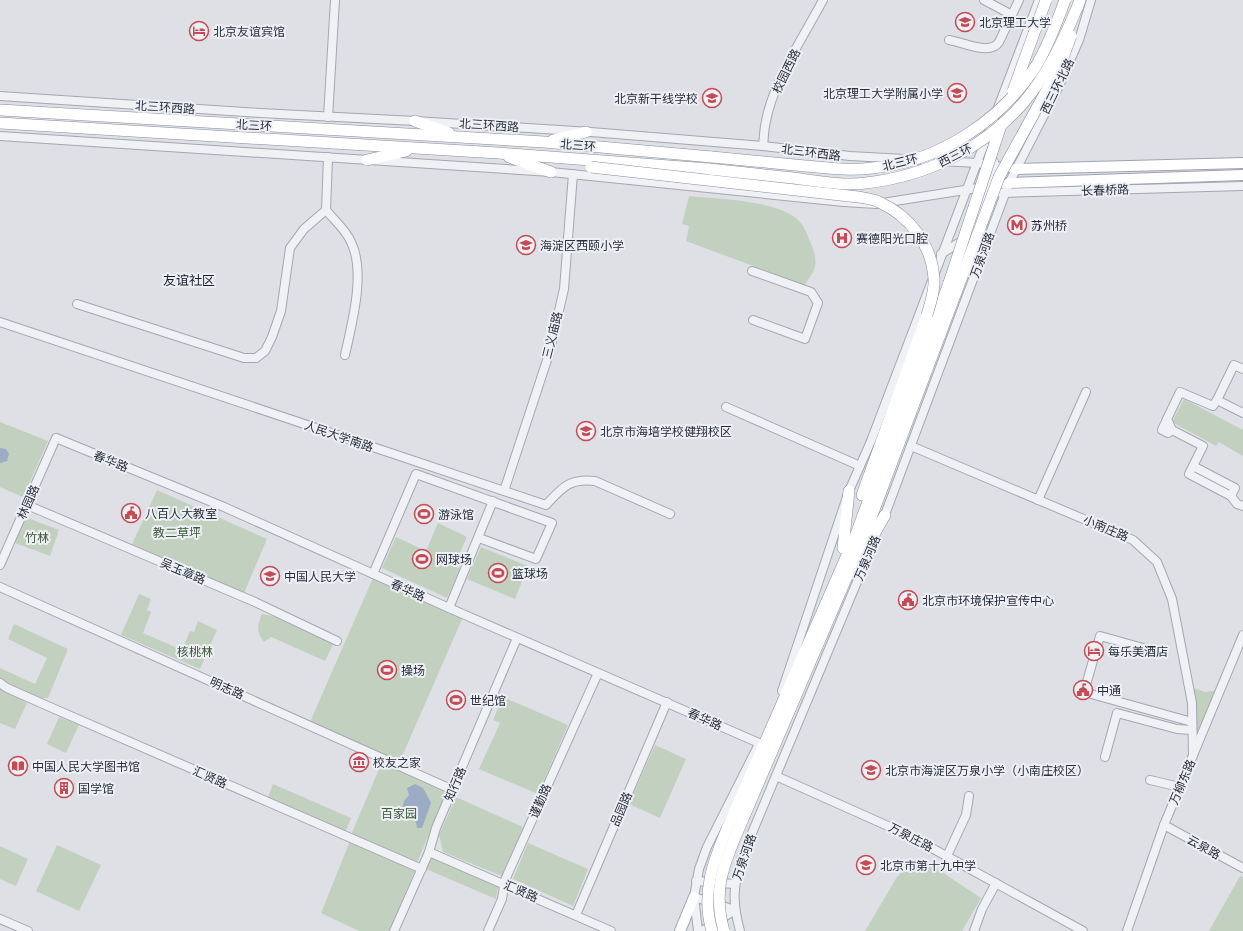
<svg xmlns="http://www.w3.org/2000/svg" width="1243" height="931" font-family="Inter,'Noto Sans SC',sans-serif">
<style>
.green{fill:#c2d0bf}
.water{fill:#9bacc4}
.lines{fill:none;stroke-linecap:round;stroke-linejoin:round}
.minor-casing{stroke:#a4a7b0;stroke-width:10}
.major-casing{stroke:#9ea4b1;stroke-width:12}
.highway-casing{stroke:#868d9c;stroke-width:12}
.minor{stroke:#f0f1f5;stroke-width:8}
.major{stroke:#fff;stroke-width:10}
.highway{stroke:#fff;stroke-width:11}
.highway-bridge-casing{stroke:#868d9c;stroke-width:12;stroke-linecap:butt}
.highway-bridge{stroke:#fff;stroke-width:11}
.labels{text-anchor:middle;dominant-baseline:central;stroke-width:4;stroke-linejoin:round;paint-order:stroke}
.poi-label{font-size:12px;fill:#282e3c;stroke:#edeff4;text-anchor:start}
.street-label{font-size:12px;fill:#282e3c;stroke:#edeff4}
.park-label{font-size:12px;fill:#3a5736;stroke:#edeff4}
.neighbourhood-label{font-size:13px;fill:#1a1f2d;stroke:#edeff4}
</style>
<rect width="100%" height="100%" fill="#dee0e6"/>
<g class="green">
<path d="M689,196C718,199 773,200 796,218C803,223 808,236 811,244C819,263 816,270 804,285L686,241L689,226L682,224Z"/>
<polygon points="1184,399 1243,430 1243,456 1219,442 1216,446 1172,422"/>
<polygon points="0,422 48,441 23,497 0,487"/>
<polygon points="157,490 267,539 244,593 132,544"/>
<polygon points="25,517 59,530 50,556 15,543"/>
<polygon points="438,523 467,537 454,566 460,569 447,598 382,568 396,537 426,551"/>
<polygon points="481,547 528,566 515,599 467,579"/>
<polygon points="373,578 463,617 400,761 310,722"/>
<polygon points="139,594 151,599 147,610 151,612 143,633 182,650 190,631 194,632 198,621 217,630 200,669 121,635"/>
<path d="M262,614C288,618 310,630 334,642L325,661L276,639L271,637L264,642C256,632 257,625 262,614Z"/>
<polygon points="14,624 68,649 48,698 36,698 0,680 0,668 35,684 47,658 8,639"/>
<polygon points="0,686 27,703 15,729 0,723"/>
<polygon points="1193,688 1205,692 1219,690 1196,740"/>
<polygon points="503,697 568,725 538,794 479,769 500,723 493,720"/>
<polygon points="59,717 79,725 66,753 47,744"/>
<polygon points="655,745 686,759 660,818 629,804"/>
<polygon points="382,762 447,790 417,863 351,835"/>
<polygon points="273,784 351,818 345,833 267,800"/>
<polygon points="456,797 523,827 502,876 443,852 439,835"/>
<polygon points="350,841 415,870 389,931 359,931 321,913"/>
<polygon points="528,843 588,869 573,906 513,879"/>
<polygon points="57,845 101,865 79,911 36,891"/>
<polygon points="0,846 28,859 16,886 0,879"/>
<polygon points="430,857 498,886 496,899 426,869 425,865"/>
<polygon points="922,859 981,898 962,931 865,931 897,877 908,866"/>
<polygon points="1240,876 1243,877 1243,931 1209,931"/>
</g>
<g class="water">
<polygon points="0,448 6,449 9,454 7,461 0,463"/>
<path d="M415,784L423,788L431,803L422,828H417C416,818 412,814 402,810L404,801L409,795L407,788Z"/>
</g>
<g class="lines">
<g class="minor-casing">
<g id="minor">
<polyline points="984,0 1012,15"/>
<path d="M949,40C963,42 990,56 999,42L1019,0"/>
<polyline points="0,96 260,113 415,121 591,132 763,146 850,156 977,163 1009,168"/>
<polyline points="328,117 335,0"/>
<polyline points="0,136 551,172 844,202 876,204 1009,183"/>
<path d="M763,146C764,137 764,129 766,121C773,82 804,36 823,0"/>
<path d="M328,157L326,210C334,220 346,230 351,242C366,272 352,323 345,355"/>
<polyline points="1001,193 1243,186"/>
<polyline points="972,231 988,186 994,162"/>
<polyline points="941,254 965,239"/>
<polyline points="752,271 811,292 818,303 805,339 753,320"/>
<polyline points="77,304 244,358 256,358 265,351 272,337 281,311 290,248 304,229 326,210"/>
<path d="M0,322L546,505C562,488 569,478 595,481L670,514"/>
<polyline points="1217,400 1234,365 1243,369"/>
<polyline points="726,407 860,466"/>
<polyline points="1243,413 1217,400 1213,406 1180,392 1167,419 1172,430 1203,446 1189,474 1231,496 1237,504 1243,506"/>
<polyline points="1167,419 1162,430 1168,433 1172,430"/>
<polyline points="911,446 1133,540 1157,562 1172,599 1192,703 1193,755"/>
<polyline points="1193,466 1235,488 1231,496"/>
<polyline points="504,491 549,354 564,289 573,174"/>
<polyline points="1038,500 1086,392"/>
<polyline points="27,505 255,602 337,641"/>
<polyline points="883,520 1009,183 1059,86 1079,40 1091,0"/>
<polyline points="0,565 56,438 224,507 449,608 759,743"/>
<polyline points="373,574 416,474 552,523 536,559 479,538"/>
<polyline points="0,587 453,790"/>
<polyline points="449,608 493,501"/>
<polyline points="1154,651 1100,636 1084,692 1192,722"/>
<polyline points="0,683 7,688 50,707 422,869"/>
<polyline points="782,691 849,491 871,441 1039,0"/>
<polyline points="1105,757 1117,713 1177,729 1192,730"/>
<polyline points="776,776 908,835 1083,931"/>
<polyline points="1150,780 1180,787"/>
<polyline points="1164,825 1243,868"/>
<polyline points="429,852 611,931"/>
<polyline points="947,856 966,815 969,796"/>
<polyline points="696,881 734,884"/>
<polyline points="694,897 735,910"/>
<polyline points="576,915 667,702"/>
<polyline points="0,919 28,931"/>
<polyline points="394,931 429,852 436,828 517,638"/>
<polyline points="488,931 502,899 505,880 598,673"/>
<polyline points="698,931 694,897 699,869 707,847 759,744"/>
<polyline points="702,931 735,910"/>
<path d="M740,931C732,901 733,887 742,857L872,546"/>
<polyline points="974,931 982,909 996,883"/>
<polyline points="1127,931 1164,825 1243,635"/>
</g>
</g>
<g class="major-casing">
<g id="major">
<polyline points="1015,169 1243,163"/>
<polyline points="1009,183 1243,175"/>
<polyline points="680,931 694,897"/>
</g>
</g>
<g class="highway-casing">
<g id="highway">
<polyline points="1077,8 1080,0"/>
<polyline points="0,110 544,142 712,157"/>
<polyline points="415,121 449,133"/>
<polyline points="0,123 498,153 709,169"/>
<polyline points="553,140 586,132"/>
<polyline points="509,157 551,172"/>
<polyline points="367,160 406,151"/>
<polyline points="862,495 927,315"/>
<polyline points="843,548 849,491"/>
<polyline points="864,552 885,515"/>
<polyline points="727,829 855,537 949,283"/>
<polyline points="737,833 863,539 958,287"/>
</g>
</g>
<use href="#minor" class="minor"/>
<use href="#major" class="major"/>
<use href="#highway" class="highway"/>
<g class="highway-bridge-casing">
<g id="highway-bridge">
<polyline points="1013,91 1046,0"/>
<path d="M712,157C743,160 774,163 805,166C827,168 850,171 872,168C938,162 1000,122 1036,66C1048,46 1057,22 1065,0"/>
<path d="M591,167L858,197C865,198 873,199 879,202C910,216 932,245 934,279C935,291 930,304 927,315"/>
<path d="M709,169C737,172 765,175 793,178C817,181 842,186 866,183C926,176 984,149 1024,102C1047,75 1063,41 1077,8"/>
<polyline points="949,283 1001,125"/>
<polyline points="958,287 999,177 1060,66 1071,36"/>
<path d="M712,931C701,894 713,862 727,829"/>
<path d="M724,931C713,893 722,868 737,833"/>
</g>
</g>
<use href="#highway-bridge" class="highway-bridge"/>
</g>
<defs>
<g id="university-ring" transform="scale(1)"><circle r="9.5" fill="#edeff4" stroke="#c44a53" stroke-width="1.5"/><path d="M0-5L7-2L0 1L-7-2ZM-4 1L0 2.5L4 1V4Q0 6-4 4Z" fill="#c44a53"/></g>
<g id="hotel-ring" transform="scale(1)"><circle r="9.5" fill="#edeff4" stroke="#c44a53" stroke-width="1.5"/><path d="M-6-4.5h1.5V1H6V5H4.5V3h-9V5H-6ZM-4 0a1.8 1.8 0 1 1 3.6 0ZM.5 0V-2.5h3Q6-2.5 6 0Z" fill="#c44a53"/></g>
<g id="school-ring" transform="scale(1)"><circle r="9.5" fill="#edeff4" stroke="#c44a53" stroke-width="1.5"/><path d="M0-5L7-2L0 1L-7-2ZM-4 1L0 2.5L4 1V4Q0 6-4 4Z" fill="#c44a53"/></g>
<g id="metro-ring" transform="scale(1)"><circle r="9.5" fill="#edeff4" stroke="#c44a53" stroke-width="1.5"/><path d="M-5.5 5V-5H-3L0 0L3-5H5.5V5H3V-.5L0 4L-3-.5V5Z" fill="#c44a53"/></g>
<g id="hospital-ring" transform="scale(1)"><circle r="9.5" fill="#edeff4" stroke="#c44a53" stroke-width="1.5"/><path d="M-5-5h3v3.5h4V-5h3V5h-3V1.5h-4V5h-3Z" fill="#c44a53"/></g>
<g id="civic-ring" transform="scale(1)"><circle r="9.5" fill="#edeff4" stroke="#c44a53" stroke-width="1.5"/><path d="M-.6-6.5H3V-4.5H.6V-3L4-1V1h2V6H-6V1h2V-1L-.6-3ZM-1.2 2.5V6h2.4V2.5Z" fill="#c44a53"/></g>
<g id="stadium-ring" transform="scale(1)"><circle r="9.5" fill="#edeff4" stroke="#c44a53" stroke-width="1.5"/><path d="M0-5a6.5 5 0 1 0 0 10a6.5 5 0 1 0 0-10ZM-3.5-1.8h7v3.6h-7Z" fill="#c44a53"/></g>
<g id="museum-ring" transform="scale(1)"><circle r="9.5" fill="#edeff4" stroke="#c44a53" stroke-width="1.5"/><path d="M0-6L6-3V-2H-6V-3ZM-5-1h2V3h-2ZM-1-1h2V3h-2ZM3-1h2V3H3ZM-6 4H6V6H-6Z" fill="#c44a53"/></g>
<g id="library-ring" transform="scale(1)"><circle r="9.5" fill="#edeff4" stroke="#c44a53" stroke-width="1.5"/><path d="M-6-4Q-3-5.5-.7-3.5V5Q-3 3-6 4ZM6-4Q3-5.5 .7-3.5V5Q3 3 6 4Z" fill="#c44a53"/></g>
<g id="building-ring" transform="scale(1)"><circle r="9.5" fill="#edeff4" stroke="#c44a53" stroke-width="1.5"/><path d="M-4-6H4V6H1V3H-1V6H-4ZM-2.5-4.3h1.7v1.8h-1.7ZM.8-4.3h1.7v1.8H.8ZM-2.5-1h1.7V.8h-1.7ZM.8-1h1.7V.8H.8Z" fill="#c44a53"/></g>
</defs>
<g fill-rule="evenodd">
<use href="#university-ring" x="965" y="22"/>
<use href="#hotel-ring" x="199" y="31"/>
<use href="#school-ring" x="957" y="93"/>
<use href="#school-ring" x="712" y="98"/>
<use href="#metro-ring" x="1017" y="225"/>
<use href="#hospital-ring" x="842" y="238"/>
<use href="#school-ring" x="526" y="245"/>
<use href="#school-ring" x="586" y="431"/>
<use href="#civic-ring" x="131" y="513"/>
<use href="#stadium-ring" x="424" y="514"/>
<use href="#stadium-ring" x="422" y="559"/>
<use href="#stadium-ring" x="498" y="573"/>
<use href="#university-ring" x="270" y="576"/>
<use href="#civic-ring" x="908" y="600"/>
<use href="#hotel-ring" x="1094" y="651"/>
<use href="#stadium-ring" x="387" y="670"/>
<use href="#civic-ring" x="1083" y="690"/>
<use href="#stadium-ring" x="456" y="700"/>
<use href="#museum-ring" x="359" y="762"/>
<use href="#library-ring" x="18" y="766"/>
<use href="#school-ring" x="871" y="770"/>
<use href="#building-ring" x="64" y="788"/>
<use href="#school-ring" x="866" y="865"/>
</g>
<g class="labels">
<g class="poi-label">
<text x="979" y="22">北京理工大学</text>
<text x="213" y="31">北京友谊宾馆</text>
<text x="943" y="93" text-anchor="end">北京理工大学附属小学</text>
<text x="698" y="98" text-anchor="end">北京新干线学校</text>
<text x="1031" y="225">苏州桥</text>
<text x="856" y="238">赛德阳光口腔</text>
<text x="540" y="245">海淀区西颐小学</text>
<text x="600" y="431">北京市海培学校健翔校区</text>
<text x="145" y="513">八百人大教室</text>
<text x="438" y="514">游泳馆</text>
<text x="436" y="559">网球场</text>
<text x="512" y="573">篮球场</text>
<text x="284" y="576">中国人民大学</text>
<text x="922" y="600">北京市环境保护宣传中心</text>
<text x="1108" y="651">每乐美酒店</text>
<text x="401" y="670">操场</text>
<text x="1097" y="690">中通</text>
<text x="470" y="700">世纪馆</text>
<text x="373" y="762">校友之家</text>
<text x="32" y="766">中国人民大学图书馆</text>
<text x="885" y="770">北京市海淀区万泉小学（小南庄校区）</text>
<text x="78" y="788">国学馆</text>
<text x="880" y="865">北京市第十九中学</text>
</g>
<g class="street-label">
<text transform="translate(786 71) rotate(-64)">校园西路</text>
<text transform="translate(1057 86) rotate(-64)">西三环北路</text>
<text transform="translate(165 107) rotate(4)">北三环西路</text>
<text transform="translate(254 125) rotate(3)">北三环</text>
<text transform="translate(489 125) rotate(4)">北三环西路</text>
<text transform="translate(578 145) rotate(5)">北三环</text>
<text transform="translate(811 152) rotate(7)">北三环西路</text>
<text transform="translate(955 155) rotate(-27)">西三环</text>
<text transform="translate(900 162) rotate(-14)">北三环</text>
<text transform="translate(1105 190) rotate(-2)">长春桥路</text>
<text transform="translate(982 255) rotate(-70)">万泉河路</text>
<text transform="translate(552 335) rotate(-76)">三义庙路</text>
<text transform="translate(339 436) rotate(19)">人民大学南路</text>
<text transform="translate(111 461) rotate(22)">春华路</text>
<text transform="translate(28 502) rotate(-66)">林园路</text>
<text transform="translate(1106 528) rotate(23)">小南庄路</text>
<text transform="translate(867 558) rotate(-67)">万泉河路</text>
<text transform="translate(183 571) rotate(23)">吴玉章路</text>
<text transform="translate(408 590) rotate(24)">春华路</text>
<text transform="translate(227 688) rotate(24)">明志路</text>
<text transform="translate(705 719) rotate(24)">春华路</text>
<text transform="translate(210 777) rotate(24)">汇贤路</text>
<text transform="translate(1182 782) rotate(-67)">万柳东路</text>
<text transform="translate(455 784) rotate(-67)">知行路</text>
<text transform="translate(540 801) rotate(-66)">谨勤路</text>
<text transform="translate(621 809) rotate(-67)">品园路</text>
<text transform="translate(911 837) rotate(27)">万泉庄路</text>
<text transform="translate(1204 847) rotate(29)">云泉路</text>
<text transform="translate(744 857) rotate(-71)">万泉河路</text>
<text transform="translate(521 891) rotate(23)">汇贤路</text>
</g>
<g class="park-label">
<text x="177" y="532">教二草坪</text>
<text x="37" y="537">竹林</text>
<text x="195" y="651">核桃林</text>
<text x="399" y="813">百家园</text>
</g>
<g class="neighbourhood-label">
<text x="189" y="280">友谊社区</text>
</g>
</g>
</svg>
